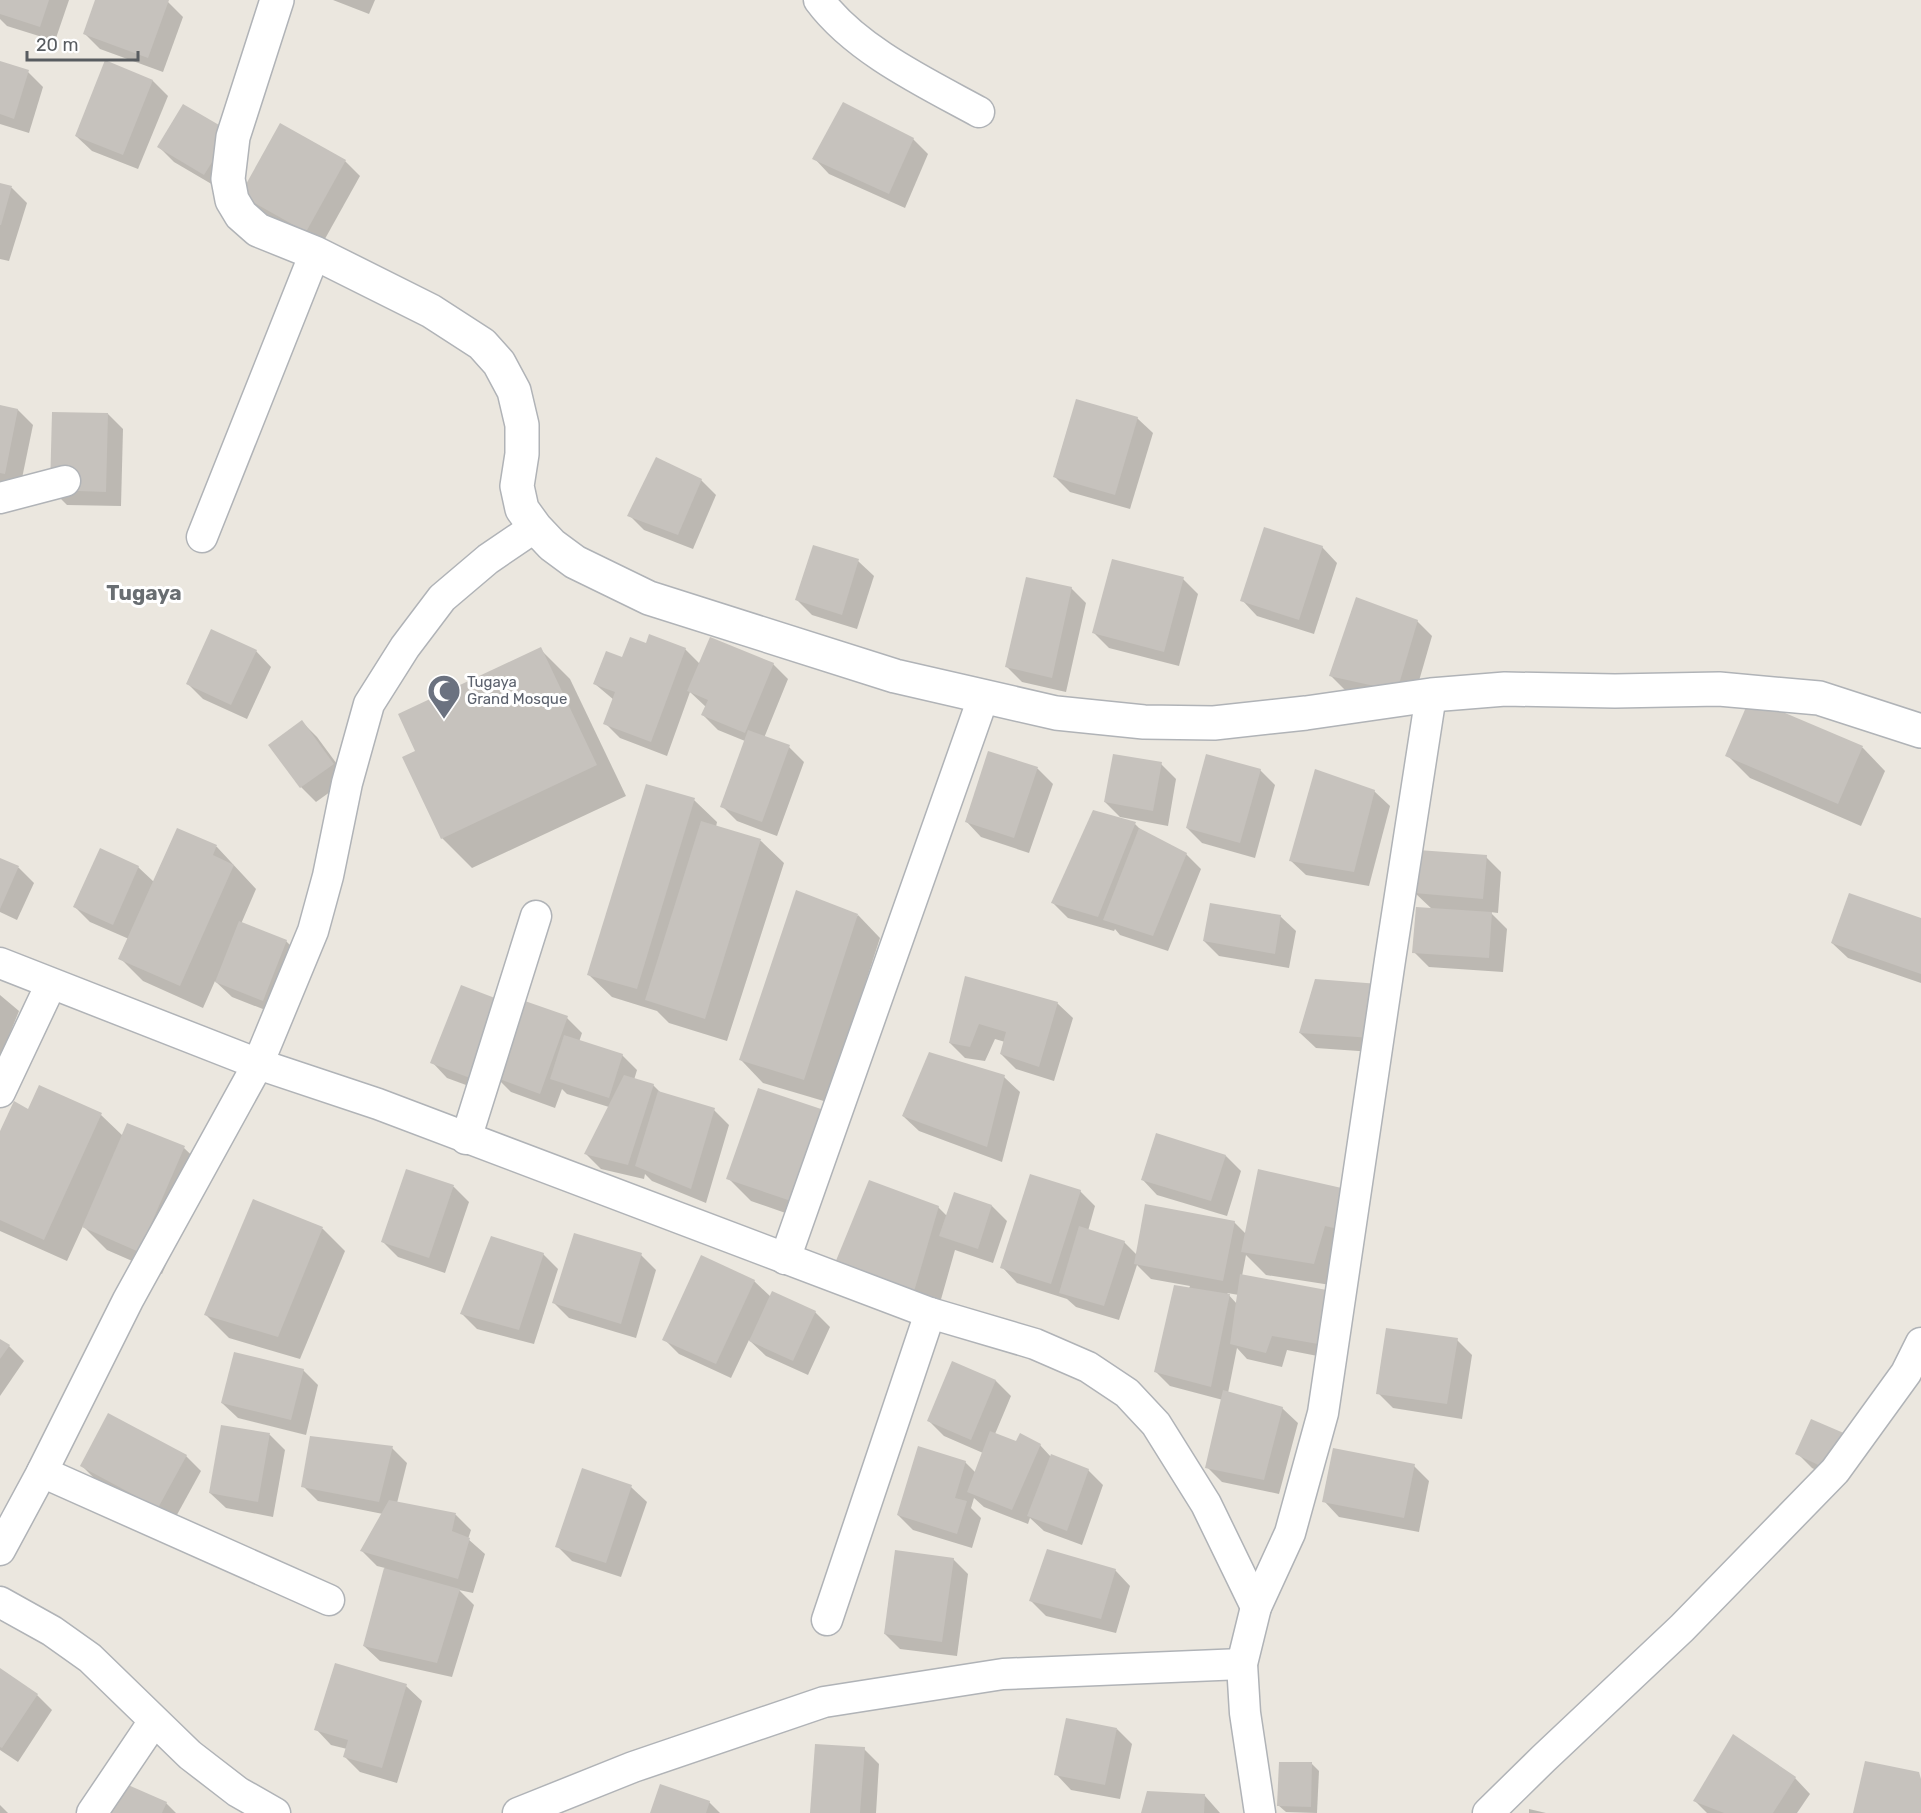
<svg xmlns="http://www.w3.org/2000/svg" width="1921" height="1813" font-family="Rubik,sans-serif">
<style>
.shadow{fill:#0003;fill-rule:evenodd}
.building{fill:#c6c2bd}
.lines{fill:none;stroke-linecap:round;stroke-linejoin:round}
.minor-casing{stroke:#b0b3b7;stroke-width:33}
.tertiary-casing{stroke:#b0b3b7;stroke-width:36}
.minor{stroke:#fff;stroke-width:30}
.tertiary{stroke:#fff;stroke-width:33}
.labels{text-anchor:middle;dominant-baseline:central;stroke-width:6;stroke-linejoin:round;paint-order:stroke}
.worship-label{font-size:15px;fill:#5b616d;stroke:#fff;text-anchor:start}
.district-label{font-size:21px;font-weight:bold;fill:#696e72;stroke:#fff}
</style>
<rect width="100%" height="100%" fill="#ebe7df"/>
<g class="shadow">
<polygon points="0,0 69,0 55,41 7,26 0,19"/>
<polygon points="97,0 164,0 168,2 183,17 163,72 100,49 85,34"/>
<polygon points="333,0 375,0 369,14"/>
<polygon points="106,62 153,81 168,96 138,169 92,151 76,136"/>
<polygon points="0,63 28,72 43,87 29,133 0,124"/>
<polygon points="230,133 220,189 174,162 159,147"/>
<polygon points="913,139 928,154 905,208 829,174 814,158"/>
<polygon points="345,161 360,176 321,246 257,210 242,195"/>
<polygon points="0,184 12,188 27,203 9,261 0,259"/>
<polygon points="0,406 18,410 33,425 20,488 0,484"/>
<polygon points="108,414 123,429 121,506 67,505 52,490"/>
<polygon points="1137,418 1153,433 1130,509 1070,492 1055,477"/>
<polygon points="701,480 716,495 693,549 644,530 629,515"/>
<polygon points="1322,547 1337,563 1314,634 1257,616 1242,600"/>
<polygon points="858,561 874,576 857,629 812,615 797,600"/>
<polygon points="1183,579 1198,594 1179,666 1109,648 1094,633"/>
<polygon points="1071,588 1086,603 1066,692 1022,682 1007,667"/>
<polygon points="1417,621 1432,636 1412,705 1346,691 1331,676"/>
<polygon points="647,645 685,649 700,664 773,664 788,679 764,738 789,747 804,762 777,836 737,821 722,806 745,741 718,730 703,715 706,707 690,692 667,756 620,738 605,723 614,700 595,684 623,658"/>
<polygon points="540,649 570,679 626,796 472,868 442,838 417,752"/>
<polygon points="256,651 271,667 247,719 203,699 188,684"/>
<polygon points="1751,700 1863,748 1885,771 1861,826 1750,778 1727,755"/>
<polygon points="302,722 317,737 348,779 316,802 301,787 270,745"/>
<polygon points="989,753 1038,769 1053,784 1029,853 981,837 966,821"/>
<polygon points="1161,764 1176,779 1168,826 1120,817 1105,802"/>
<polygon points="1260,770 1275,785 1255,858 1202,843 1187,828"/>
<polygon points="1374,791 1390,806 1369,886 1306,875 1290,860"/>
<polygon points="694,800 717,822 716,827 761,841 784,863 727,1041 669,1023 657,1011 612,997 589,975"/>
<polygon points="1135,824 1143,832 1186,854 1201,869 1168,951 1120,935 1115,929 1114,931 1068,918 1053,903"/>
<polygon points="178,830 217,847 256,889 241,924 286,941 301,956 278,1015 232,997 215,981 203,1008 143,981 120,958 129,939 90,922 75,907 138,867 154,882"/>
<polygon points="1486,857 1501,872 1498,913 1490,912 1507,929 1503,972 1429,967 1414,952 1433,910 1415,893"/>
<polygon points="0,859 19,868 34,883 17,920 0,912"/>
<polygon points="858,915 880,938 827,1102 763,1083 741,1060"/>
<polygon points="1280,916 1296,931 1289,968 1219,956 1204,941"/>
<polygon points="1921,919 1921,983 1848,958 1832,943"/>
<polygon points="966,978 1057,1003 1073,1018 1054,1081 1016,1069 1001,1054 1005,1042 995,1039 985,1061 965,1058 950,1043"/>
<polygon points="1316,980 1387,1053 1316,1048 1300,1033"/>
<polygon points="0,995 19,1011 0,1058"/>
<polygon points="499,1001 485,1092 447,1078 432,1062"/>
<polygon points="567,1018 582,1033 579,1042 622,1055 637,1070 634,1080 653,1085 661,1093 714,1110 729,1125 706,1203 652,1181 645,1174 644,1179 601,1169 586,1154 609,1107 567,1094 562,1089 555,1108 511,1092 496,1077"/>
<polygon points="1004,1077 1020,1092 1002,1162 919,1131 903,1116"/>
<polygon points="40,1087 101,1115 123,1136 184,1148 207,1170 162,1274 107,1250 83,1226 67,1261 0,1231 0,1135 29,1111"/>
<polygon points="823,1111 846,1134 814,1223 751,1201 728,1178"/>
<polygon points="1226,1156 1241,1171 1227,1216 1157,1195 1142,1179"/>
<polygon points="407,1171 454,1187 469,1202 445,1273 398,1257 383,1242"/>
<path d="M1345,1190L1368,1213L1361,1251L1337,1286L1266,1275L1246,1255L1242,1276L1338,1360L1287,1350L1282,1367L1247,1359L1237,1348L1228,1393L1282,1408L1298,1423L1279,1494L1222,1482L1207,1467L1223,1400L1170,1386L1155,1371L1190,1286L1151,1279L1137,1265L1119,1320L1076,1307L1067,1299L1017,1283L1002,1267L1080,1191L1095,1206L1088,1231L1124,1242L1137,1255L1234,1222L1246,1234ZM1227,1293L1239,1295L1237,1304Z"/>
<polygon points="254,1201 323,1229 345,1251 300,1359 229,1338 206,1315"/>
<polygon points="992,1206 1007,1221 993,1263 955,1250 936,1317 857,1290 938,1207 947,1216"/>
<polygon points="543,1254 558,1269 534,1344 477,1329 462,1314"/>
<polygon points="641,1255 656,1270 636,1338 569,1318 554,1303"/>
<polygon points="754,1281 771,1297 815,1312 830,1327 808,1375 766,1356 749,1340 731,1378 679,1354 664,1339"/>
<polygon points="1457,1340 1472,1355 1462,1419 1393,1408 1378,1393"/>
<polygon points="0,1341 9,1346 24,1361 0,1396"/>
<polygon points="953,1363 996,1381 1011,1396 995,1434 1017,1443 1040,1445 1051,1457 1088,1470 1103,1485 1082,1545 1044,1531 1030,1518 1028,1524 984,1507 974,1498 971,1508 981,1518 972,1548 913,1530 898,1515 965,1462 976,1473 983,1453 944,1436 929,1421"/>
<polygon points="303,1370 318,1385 306,1435 238,1418 222,1403"/>
<polygon points="223,1426 270,1435 285,1450 273,1517 226,1508 210,1493"/>
<polygon points="1852,1439 1867,1454 1844,1484 1812,1468 1797,1453"/>
<polygon points="392,1448 407,1463 397,1503 456,1515 471,1530 468,1539 485,1554 473,1593 459,1590 474,1605 452,1677 380,1661 364,1646 385,1568 377,1566 362,1551 383,1514 318,1501 303,1486"/>
<polygon points="186,1456 201,1471 173,1522 97,1481 82,1466"/>
<polygon points="1414,1466 1429,1481 1419,1532 1339,1517 1324,1501"/>
<polygon points="631,1487 647,1502 621,1577 572,1561 557,1546"/>
<polygon points="953,1559 968,1574 957,1656 900,1649 885,1634"/>
<polygon points="1115,1570 1130,1586 1116,1633 1046,1616 1031,1601"/>
<polygon points="0,1670 37,1695 52,1710 18,1762 0,1750"/>
<polygon points="406,1686 422,1701 397,1783 360,1772 345,1757 347,1749 331,1745 316,1729"/>
<polygon points="1117,1729 1132,1744 1120,1799 1071,1790 1056,1774"/>
<polygon points="864,1749 879,1764 876,1813 812,1813"/>
<polygon points="1311,1763 1319,1771 1317,1813 1286,1812 1278,1805"/>
<polygon points="1795,1778 1810,1794 1797,1813 1707,1813 1695,1801"/>
<polygon points="1205,1796 1220,1813 1142,1813"/>
<polygon points="709,1802 720,1813 652,1813"/>
<polygon points="166,1803 176,1813 107,1813"/>
<polygon points="0,1805 8,1813 0,1813"/>
<polygon points="1529,1809 1546,1813 1529,1813"/>
</g>
<g class="building">
<polygon points="0,0 49,0 40,27 0,14"/>
<polygon points="95,0 169,0 148,58 83,34"/>
<polygon points="105,60 153,80 123,155 75,136"/>
<polygon points="0,61 29,70 14,119 0,114"/>
<polygon points="843,102 914,138 889,194 812,159"/>
<polygon points="183,104 231,132 204,175 157,147"/>
<polygon points="280,123 346,160 306,232 240,195"/>
<polygon points="0,183 12,186 1,225 0,225"/>
<polygon points="1076,399 1138,417 1115,495 1053,477"/>
<polygon points="0,405 18,409 5,474 0,473"/>
<polygon points="52,412 108,413 106,492 50,490"/>
<polygon points="656,457 702,479 678,535 627,516"/>
<polygon points="1264,527 1323,546 1299,620 1240,601"/>
<polygon points="813,545 859,559 842,615 795,600"/>
<polygon points="1112,559 1184,577 1164,652 1092,633"/>
<polygon points="1026,577 1072,587 1052,678 1005,667"/>
<polygon points="1356,597 1418,620 1397,691 1329,676"/>
<polygon points="211,629 257,650 231,705 186,684"/>
<polygon points="649,634 686,648 651,742 603,724 615,692 593,684 606,651 622,657 630,637 646,643"/>
<polygon points="710,637 774,663 745,733 701,715 708,700 687,691"/>
<polygon points="541,647 597,765 441,839 402,757 415,751 398,714"/>
<polygon points="1750,698 1863,746 1838,804 1725,756"/>
<polygon points="302,720 334,764 300,788 268,745"/>
<polygon points="748,730 790,745 762,822 720,807"/>
<polygon points="988,751 1038,767 1014,838 965,822"/>
<polygon points="1113,754 1162,762 1153,811 1104,802"/>
<polygon points="1206,754 1261,769 1240,843 1186,828"/>
<polygon points="1315,769 1375,790 1354,872 1289,861"/>
<polygon points="646,784 695,798 637,989 587,975"/>
<polygon points="1093,810 1136,822 1098,917 1051,903"/>
<polygon points="701,821 761,839 705,1019 645,1000"/>
<polygon points="177,828 217,845 213,855 234,865 180,986 118,959"/>
<polygon points="1139,828 1187,853 1153,936 1103,920"/>
<polygon points="100,848 139,866 113,925 73,907"/>
<polygon points="1418,850 1487,855 1483,899 1414,893"/>
<polygon points="0,858 19,866 0,909"/>
<polygon points="796,890 858,914 804,1080 739,1060"/>
<polygon points="1849,893 1921,918 1921,974 1831,943"/>
<polygon points="1210,903 1281,915 1275,954 1203,941"/>
<polygon points="1416,907 1492,912 1489,958 1412,953"/>
<polygon points="239,921 287,940 263,1001 215,982"/>
<polygon points="965,976 1058,1002 1039,1067 1000,1054 1006,1032 979,1024 970,1047 949,1043"/>
<polygon points="1315,979 1379,984 1372,1038 1299,1033"/>
<polygon points="461,985 500,1000 470,1078 430,1063"/>
<polygon points="522,1000 568,1016 540,1094 494,1077"/>
<polygon points="564,1035 623,1054 609,1098 550,1079"/>
<polygon points="929,1052 1005,1075 987,1147 902,1116"/>
<polygon points="624,1075 654,1084 628,1165 584,1154"/>
<polygon points="39,1085 102,1113 44,1240 0,1220 0,1131 14,1101 28,1109"/>
<polygon points="758,1088 824,1110 791,1201 726,1179"/>
<polygon points="658,1091 715,1108 691,1189 635,1166"/>
<polygon points="127,1123 185,1146 139,1252 82,1227"/>
<polygon points="1156,1133 1226,1155 1211,1201 1141,1180"/>
<polygon points="406,1169 454,1185 429,1258 381,1242"/>
<polygon points="1258,1169 1346,1189 1338,1229 1325,1226 1314,1264 1241,1252"/>
<polygon points="1030,1174 1081,1190 1051,1284 1000,1268"/>
<polygon points="869,1180 939,1206 913,1295 833,1268"/>
<polygon points="954,1192 992,1205 978,1249 939,1236"/>
<polygon points="253,1199 323,1227 278,1337 204,1315"/>
<polygon points="1145,1204 1235,1221 1223,1281 1134,1264"/>
<polygon points="1079,1226 1125,1241 1104,1306 1059,1293"/>
<polygon points="574,1233 642,1253 621,1324 552,1303"/>
<polygon points="491,1236 544,1253 519,1330 460,1314"/>
<polygon points="701,1255 755,1280 716,1364 662,1340"/>
<polygon points="1240,1274 1332,1291 1324,1345 1272,1336 1266,1353 1230,1344"/>
<polygon points="1174,1285 1230,1294 1211,1387 1154,1372"/>
<polygon points="772,1291 816,1311 793,1361 749,1341"/>
<polygon points="1386,1328 1458,1338 1447,1404 1376,1394"/>
<polygon points="0,1339 10,1345 0,1359"/>
<polygon points="234,1352 304,1369 291,1420 221,1403"/>
<polygon points="952,1361 996,1380 971,1440 927,1421"/>
<polygon points="1223,1390 1283,1407 1264,1480 1205,1468"/>
<polygon points="108,1413 187,1455 158,1508 80,1466"/>
<polygon points="1811,1419 1853,1437 1829,1470 1795,1454"/>
<polygon points="221,1425 270,1433 258,1502 209,1493"/>
<polygon points="990,1431 1016,1441 1020,1433 1041,1444 1012,1510 967,1492"/>
<polygon points="310,1436 393,1446 379,1502 301,1487"/>
<polygon points="918,1446 966,1461 955,1498 967,1501 957,1534 897,1515"/>
<polygon points="1333,1448 1415,1464 1404,1518 1322,1502"/>
<polygon points="1051,1454 1089,1469 1067,1531 1027,1516"/>
<polygon points="582,1468 632,1485 606,1563 555,1547"/>
<polygon points="389,1500 456,1513 452,1531 470,1538 458,1579 360,1551"/>
<polygon points="1047,1549 1116,1569 1101,1619 1029,1601"/>
<polygon points="895,1550 954,1558 942,1642 884,1634"/>
<polygon points="384,1568 460,1589 437,1663 363,1646"/>
<polygon points="335,1663 407,1684 382,1768 343,1757 348,1740 314,1730"/>
<polygon points="0,1668 38,1694 2,1748 0,1747"/>
<polygon points="1066,1718 1117,1728 1105,1785 1054,1775"/>
<polygon points="1733,1734 1796,1777 1773,1813 1724,1813 1693,1801"/>
<polygon points="815,1744 865,1747 860,1813 810,1813"/>
<polygon points="1865,1761 1919,1772 1921,1779 1921,1813 1853,1813"/>
<polygon points="1279,1762 1312,1762 1311,1807 1277,1806"/>
<polygon points="119,1781 167,1802 162,1813 106,1813"/>
<polygon points="660,1784 710,1801 706,1813 650,1813"/>
<polygon points="1147,1791 1205,1794 1204,1813 1141,1813"/>
</g>
<g class="lines">
<g class="minor-casing">
<g id="minor">
<path d="M819,0C856,50 926,83 979,112"/>
<polyline points="0,498 65,481"/>
<polyline points="202,537 315,253"/>
<polyline points="0,963 258,1064 378,1104 930,1313 1035,1344 1088,1367 1127,1393 1156,1424 1206,1504 1256,1607"/>
<polyline points="0,1092 51,984"/>
<polyline points="466,1139 536,916"/>
<polyline points="785,1259 983,698"/>
<polyline points="42,1472 329,1600"/>
<polyline points="0,1550 42,1472 128,1300 258,1064 313,931 328,876 347,783 369,704 405,647 442,598 488,559 535,527"/>
<polyline points="0,1602 52,1631 90,1658 190,1755 238,1792 275,1813"/>
<polyline points="827,1620 930,1313"/>
<polyline points="92,1813 154,1721"/>
<polyline points="518,1813 633,1767 824,1702 1003,1674 1242,1664"/>
<polyline points="1260,1813 1245,1713 1242,1664 1256,1607 1290,1533 1323,1413 1390,960 1431,695"/>
<polyline points="1488,1813 1543,1759 1682,1628 1835,1471 1906,1373 1921,1343"/>
</g>
</g>
<g class="tertiary-casing">
<polyline id="tertiary" points="277,0 233,137 228,179 232,200 241,215 258,230 315,253 431,311 482,344 499,363 514,391 522,425 522,454 517,486 522,509 535,527 552,545 575,562 649,598 895,676 1056,713 1144,722 1214,723 1306,713 1431,695 1505,689 1615,691 1719,689 1819,698 1921,731"/>
</g>
<use href="#minor" class="minor"/>
<use href="#tertiary" class="tertiary"/>
</g>
<defs>
<g id="mosque-pin" transform="scale(1.725)"><path d="M0 17L-7.5 6A9.5 9.5 0 1 1 7.5 6Z" fill="#6b7280" stroke="#fff"/><path d="M3.5-4.9A6 6 0 1 0 3.5 4.9A5 5 0 1 1 3.5-4.9Z" fill="#fff"/></g>
</defs>
<g fill-rule="evenodd">
<use href="#mosque-pin" x="444" y="691"/>
</g>
<g class="labels">
<g class="worship-label">
<text x="467" y="682">Tugaya<tspan x="467" dy="17">Grand Mosque</tspan></text>
</g>
<g class="district-label">
<text x="144" y="592">Tugaya</text>
</g>
</g>
<path d="M27 51v9h111v-9" fill="none" stroke="#585c60" stroke-width="3"/>
<text x="36" y="51" font-size="18" fill="#585c60" stroke="#ffffff" stroke-width="4.5" paint-order="stroke">20 m</text>
</svg>
